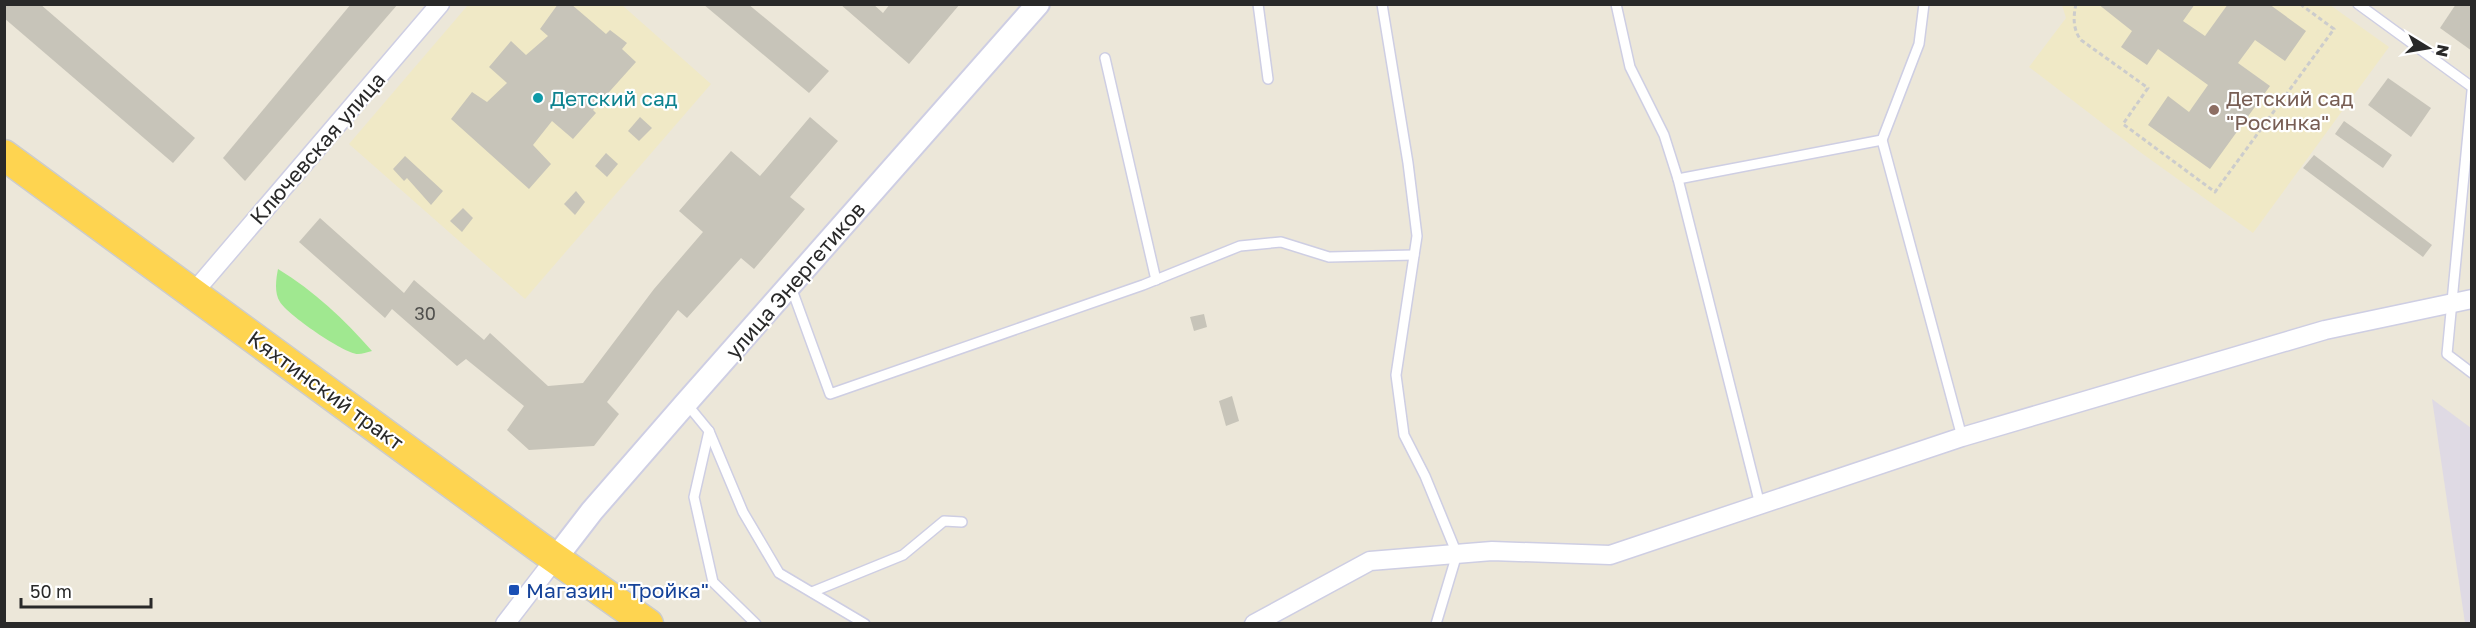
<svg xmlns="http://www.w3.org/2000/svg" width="2476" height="628" font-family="'Golos Text',sans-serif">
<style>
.industrial{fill:#dfdae4}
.education{fill:#f0e9c6}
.green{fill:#a0e890}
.building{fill:#c7c4b9}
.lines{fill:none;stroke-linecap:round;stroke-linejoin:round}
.service-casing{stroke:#cecee3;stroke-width:12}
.minor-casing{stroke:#cecee3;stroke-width:21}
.tertiary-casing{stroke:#cecee3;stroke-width:26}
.trunk-casing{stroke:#ccc;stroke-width:33}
.path{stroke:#ccc;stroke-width:3;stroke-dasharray:4.5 3;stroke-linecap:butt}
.service{stroke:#fff;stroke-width:9}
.minor{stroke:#fff;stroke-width:18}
.tertiary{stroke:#fff;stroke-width:22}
.trunk{stroke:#fed450;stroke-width:30}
.culture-dot{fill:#0f9aa8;stroke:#fff;stroke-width:2}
.education-dot{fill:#8d6e63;stroke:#fff;stroke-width:2}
.transit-dot{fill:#1a4fb4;stroke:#fff;stroke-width:2}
.labels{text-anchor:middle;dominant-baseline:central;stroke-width:4.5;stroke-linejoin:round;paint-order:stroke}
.number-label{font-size:18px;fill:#50504d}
.culture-label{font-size:21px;fill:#0d838f;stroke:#fff;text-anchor:start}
.education-label{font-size:21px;fill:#785e54;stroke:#fff;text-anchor:start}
.street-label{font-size:21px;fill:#292929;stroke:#fff}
.transit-label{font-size:21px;fill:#164399;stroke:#fff;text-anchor:start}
</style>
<rect width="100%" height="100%" fill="#ece7d9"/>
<polygon class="industrial" points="2432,399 2471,428 2471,623 2465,623"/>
<g class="education">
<polygon points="468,5 622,5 711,84 525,299 349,144"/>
<polygon points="2062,5 2330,5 2389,47 2253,233 2140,152 2029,67 2066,18"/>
</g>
<path class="green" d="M278,269C314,291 344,319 372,351C367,352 362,354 358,354C344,354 287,314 280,302C274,293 276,279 278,269Z"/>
<g class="building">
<polygon points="4,4 40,4 195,138 173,163 4,18"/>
<polygon points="351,4 398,4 245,181 223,158"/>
<polygon points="558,4 571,4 606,34 610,30 627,43 622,49 636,62 593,110 596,113 573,139 552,121 533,145 551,164 529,189 451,119 472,92 487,102 507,83 489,67 511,41 526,55 548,36 540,29"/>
<polygon points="703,4 748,4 829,71 809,93"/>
<polygon points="840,4 873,4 883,13 890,4 960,4 909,64"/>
<polygon points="2098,4 2195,4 2183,21 2205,36 2228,4 2269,4 2306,31 2285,61 2255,40 2238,63 2270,86 2210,169 2148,125 2168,96 2189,112 2208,85 2158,49 2147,65 2121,47 2132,31"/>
<polygon points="2456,4 2472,4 2472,51 2440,28"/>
<polygon points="2388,78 2431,108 2411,137 2368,105"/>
<polygon points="640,117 652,128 639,141 628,131"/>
<polygon points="810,117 838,141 790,197 805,209 754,269 741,258 687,318 678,310 607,402 619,414 594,446 529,450 507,430 524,406 466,359 457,366 392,309 385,318 299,242 320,218 404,293 414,280 484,340 490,333 548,386 583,383 654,289 703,232 679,211 731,151 760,176"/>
<polygon points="2344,121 2392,155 2383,168 2335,134"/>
<polygon points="606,153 618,164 607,177 595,166"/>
<polygon points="2314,155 2432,245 2423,257 2303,168"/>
<polygon points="405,156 443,191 431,205 407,178 404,181 393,169"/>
<polygon points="576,191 585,202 575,215 564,204"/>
<polygon points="463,208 473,218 462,232 450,221"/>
<polygon points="1204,314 1207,327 1194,331 1190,317"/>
<polygon points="1232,396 1239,421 1226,426 1219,401"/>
</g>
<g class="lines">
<g class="service-casing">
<g id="service">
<polyline points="1258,4 1268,79"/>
<polyline points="1382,4 1408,163 1417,236 1396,375 1404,435 1425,476 1457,554 1436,624"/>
<polyline points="1616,4 1630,67 1664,135 1678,179 1760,505"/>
<polyline points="2358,4 2472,87"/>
<polyline points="1105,58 1156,280"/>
<polyline points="2472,91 2447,354 2472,373"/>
<polyline points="1882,140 1962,437"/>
<polyline points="1678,179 1882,140 1919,44 1924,4"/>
<polyline points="791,287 830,394 1143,285 1240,246 1281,242 1329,257 1414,255"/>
<polyline points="686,403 709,431 694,497 713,582 756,624"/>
<polyline points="709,431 743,512 779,573 865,624"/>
<polyline points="812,592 903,555 944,521 962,522"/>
</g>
</g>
<g class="minor-casing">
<g id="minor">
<polyline points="194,292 440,4"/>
<polyline points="505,624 555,559"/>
<polyline points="1254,624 1370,561 1492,551 1610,555 1962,437 2325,330 2472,299"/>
</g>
</g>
<g class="tertiary-casing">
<polyline id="tertiary" points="555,559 592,511 686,403 1038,4"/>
</g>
<g class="trunk-casing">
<polyline id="trunk" points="4,155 539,547 648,624"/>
</g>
<path class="path" d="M2076,4C2073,17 2073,30 2081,40L2148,88L2123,124L2215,192L2334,29L2300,4"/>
<use href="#service" class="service"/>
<use href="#minor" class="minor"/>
<use href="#tertiary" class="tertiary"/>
<use href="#trunk" class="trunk"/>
</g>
<circle class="culture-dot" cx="538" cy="98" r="6"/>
<circle class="education-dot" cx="2214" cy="110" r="6"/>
<rect class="transit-dot" x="508" y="584" width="12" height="12" rx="3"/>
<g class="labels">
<g class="number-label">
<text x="425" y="313">30</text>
</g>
<g class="culture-label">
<text x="550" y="98">Детский сад</text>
</g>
<g class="education-label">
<text x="2226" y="98">Детский сад<tspan x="2226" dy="24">"Росинка"</tspan></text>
</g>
<g class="street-label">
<text transform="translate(317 148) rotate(-49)">Ключевская улица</text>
<text transform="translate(795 280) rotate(-49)">улица Энергетиков</text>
<text transform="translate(326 390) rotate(36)">Кяхтинский тракт</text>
</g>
<g class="transit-label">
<text x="526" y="590">Магазин "Тройка"</text>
</g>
</g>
<rect width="2476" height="628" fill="none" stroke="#292929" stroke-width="12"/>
<g transform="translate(2428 48) rotate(101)" stroke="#ffffff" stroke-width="4.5" paint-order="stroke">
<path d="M0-4.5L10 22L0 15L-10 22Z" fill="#292929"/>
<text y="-9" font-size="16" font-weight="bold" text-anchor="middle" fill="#292929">N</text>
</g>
<path d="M21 598v9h130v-9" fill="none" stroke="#292929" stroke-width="3"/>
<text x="30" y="598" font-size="18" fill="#292929" stroke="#ffffff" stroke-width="4.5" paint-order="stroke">50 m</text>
</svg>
